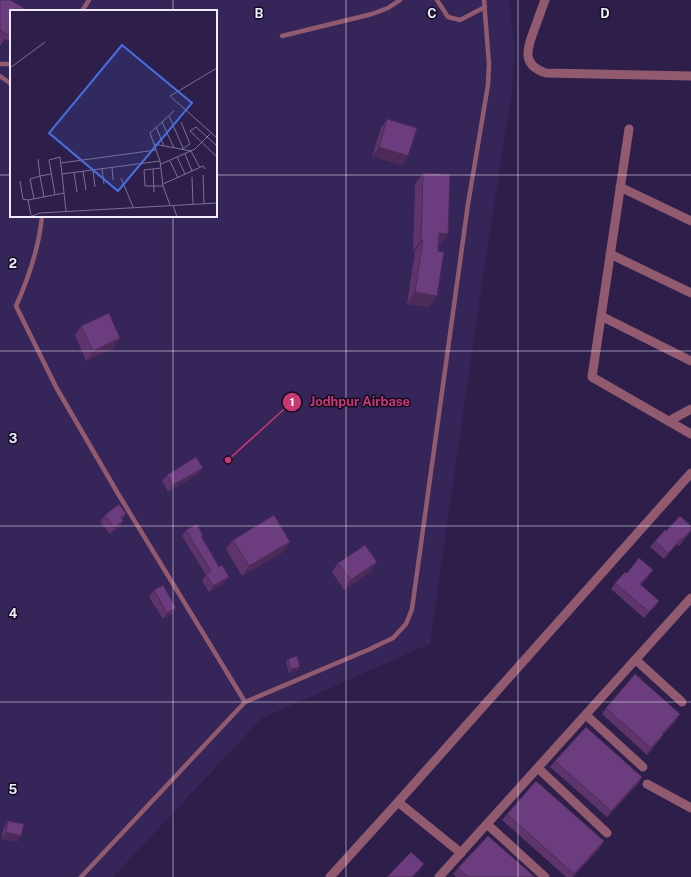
<svg xmlns="http://www.w3.org/2000/svg" width="691" height="877" font-family="'Public Sans',sans-serif">
<style>
.built{fill:#362558;fill-rule:evenodd}
.lines{fill:none;stroke-linecap:round;stroke-linejoin:round}
.lane{stroke:#925a6f;stroke-width:4.5}
.street{stroke:#925a6f;stroke-width:9}
.wall{fill:#5d346c}
.shaded-wall{fill:#4c2b58}
.building{fill:#6c3d7e;stroke:#4c2b58}
.grid{fill:none;stroke:#f0ecfd;stroke-width:1;stroke-opacity:0.55}
.inset-road{fill:none;stroke:#7b7192;stroke-width:1}
.view{fill:#476edf;fill-opacity:0.15;stroke:#476edf;stroke-width:2}
.inset-edge{fill:none;stroke:#f0ecfd;stroke-width:2}
.grid-label{font-size:13px;text-anchor:middle;font-weight:bold;fill:#f0ecfd;stroke:#130d21;stroke-width:3;stroke-linejoin:round;paint-order:stroke}
.leader{fill:none;stroke:#c93873;stroke-width:1.5}
.callout-dot{fill:#c93873;stroke:#130d21;stroke-width:1.5}
.mark-label{font-size:12px;text-anchor:middle;font-weight:bold;fill:#fff}
.callout-label{font-size:13px;text-anchor:middle;font-weight:bold;fill:#c93873;stroke:#130d21;stroke-width:3;stroke-linejoin:round;paint-order:stroke}
</style>
<rect width="100%" height="100%" fill="#2d1f4a"/>
<path class="built" d="M0,0H509L515,48L512,91L483,276L430,644L262,718L113,877H0ZM11,11H216V216H11Z"/>
<g class="lines">
<g class="lane">
<polyline points="437,0 448,17 460,20 485,7"/>
<polyline points="82,11 89,0"/>
<polyline points="282,36 372,14 388,8 400,0"/>
<polyline points="0,64 11,64"/>
<polyline points="0,76 11,84"/>
<path d="M42,216C39,248 29,277 16,306L56,387L117,492L245,702"/>
<polyline points="81,877 245,702 370,649 393,638 406,624 412,609 468,204 488,85 489,64 484,0"/>
</g>
<g class="street">
<path d="M545,0C541,10 538,20 534,30C527,49 521,65 546,73L691,76"/>
<polyline points="629,129 592,377 691,434"/>
<polyline points="620,187 691,221"/>
<polyline points="610,254 691,293"/>
<polyline points="601,316 691,361"/>
<polyline points="669,421 691,409"/>
<polyline points="636,660 682,702"/>
<polyline points="586,715 643,767"/>
<polyline points="538,768 607,833"/>
<polyline points="647,784 691,808"/>
<polyline points="398,802 461,853"/>
<polyline points="487,824 545,877"/>
<polyline points="330,877 398,802 691,473"/>
<polyline points="439,877 691,598"/>
</g>
</g>
<g class="wall">
<polygon points="0,0 11,11 11,42 5,39 0,46"/>
<polygon points="387,119 408,156 402,165 372,156 381,128"/>
<polygon points="423,173 448,234 440,245 438,245 429,307 407,304 415,251 413,251 415,184"/>
<polygon points="81,326 114,348 86,361 75,335"/>
<polygon points="198,474 168,492 162,481 167,475"/>
<polygon points="126,514 122,519 119,527 110,534 100,522 105,515"/>
<polygon points="691,526 691,531 689,534 679,546 677,544 664,559 650,547 655,541 666,531"/>
<polygon points="186,530 203,536 202,537 219,567 229,577 224,583 209,592 202,581 206,575 182,536"/>
<polygon points="233,540 283,552 242,576 226,549"/>
<polygon points="377,562 370,572 344,590 332,572 338,563"/>
<polygon points="627,573 648,577 641,585 659,601 654,607 644,618 611,589 615,583"/>
<polygon points="154,590 176,608 172,614 163,619 149,597"/>
<polygon points="288,659 298,670 289,673 286,662"/>
<polygon points="606,708 680,714 676,721 663,735 659,741 647,755 602,714"/>
<polygon points="555,761 642,777 638,784 607,817 550,767"/>
<polygon points="507,814 600,848 573,877 566,877 502,820"/>
<polygon points="8,821 17,842 1,839 4,827"/>
<polygon points="458,868 535,877 456,877 453,874"/>
</g>
<g class="shaded-wall">
<polygon points="379,147 408,156 402,165 372,156"/>
<polygon points="439,233 448,234 440,245 431,245"/>
<polygon points="421,240 423,240 415,251 413,251"/>
<polygon points="415,292 437,296 429,307 407,304"/>
<polygon points="120,338 114,348 86,361 93,351"/>
<polygon points="203,468 198,474 168,492 173,485"/>
<polygon points="123,521 119,527 110,534 114,528"/>
<polygon points="691,530 689,534 679,546 683,539"/>
<polygon points="682,538 677,544 664,559 668,553"/>
<polygon points="290,542 283,552 242,576 249,566"/>
<polygon points="377,562 370,572 344,590 351,580"/>
<polygon points="653,570 648,577 636,591 640,584"/>
<polygon points="229,577 224,583 209,592 213,586"/>
<polygon points="176,608 172,614 163,619 167,613"/>
<polygon points="300,667 298,670 289,673 291,669"/>
<polygon points="680,714 676,721 658,740 662,734"/>
<polygon points="663,735 659,741 647,755 651,748"/>
<polygon points="642,777 638,784 607,817 611,811"/>
<polygon points="6,832 21,836 17,842 1,839"/>
<polygon points="604,841 600,848 573,877 572,877"/>
<polygon points="424,864 420,870 413,877 412,877"/>
</g>
<g class="building">
<polygon points="0,0 10,0 24,8 22,11 11,11 11,30 8,35 0,30"/>
<polygon points="387,119 417,128 408,156 379,147"/>
<polygon points="423,173 450,174 448,234 439,233 438,251 444,252 437,296 415,292 423,240 421,240"/>
<polygon points="109,313 120,338 93,351 81,326"/>
<polygon points="196,457 203,468 173,485 167,475"/>
<polygon points="119,504 126,514 121,517 123,521 114,528 105,515"/>
<polygon points="274,515 290,542 249,566 233,540"/>
<polygon points="680,516 691,526 691,530 683,539 682,538 668,553 655,541 665,530 666,531"/>
<polygon points="197,524 203,536 201,536 219,567 222,565 229,577 213,586 206,574 211,571 186,530"/>
<polygon points="365,545 377,562 351,580 338,563"/>
<polygon points="639,558 653,570 640,584 659,601 649,612 615,583 625,572 627,573"/>
<polygon points="163,585 176,608 167,613 154,590"/>
<polygon points="297,656 300,667 291,669 288,659"/>
<polygon points="635,674 680,714 662,734 663,735 651,748 606,708"/>
<polygon points="586,727 642,777 611,811 555,761"/>
<polygon points="536,781 604,841 574,874 507,814"/>
<polygon points="8,821 24,824 21,836 6,832"/>
<polygon points="488,836 535,877 468,877 458,868"/>
<polygon points="411,852 424,864 412,877 387,877"/>
</g>
<path class="grid" d="M173,0V11M346,0V877M518,0V877M0,175H11M216,175H691M173,216V877M0,351H691M0,526H691M0,702H691"/>
<g transform="translate(10 10)">
<rect width="207" height="207" fill="#2d1f4a"/>
<path class="inset-road" d="M0,58L35,32M207,58L160,86L207,128M159,106L173,138M152,112L164,138M171,112L180,134L172,139M146,117L154,136M144,134L181,141L190,158M207,136L186,117L180,121L207,147M175,144L182,161M167,147L175,164M28,149L30,166L41,164M160,151L168,168M51,153L146,140M151,154L185,139L200,124M102,157L103,170M151,158L134,160L135,176H153M92,159L94,174M143,159L144,182M83,160L85,177M73,161L76,180M64,163L67,182M193,165L194,193M182,167L183,194M111,168L123,197M10,171L13,189L18,190M153,174L193,156L195,159M54,183L56,201M45,185L39,150L50,147L52,164M24,189L20,169L30,166L34,187M160,195L153,176L150,151L140,123L164,101M163,195L167,207M21,205L18,190L54,183L52,164L150,151M19,207L30,203L207,193"/>
<path class="view" d="M112,35L182,93L108,181L39,123Z"/>
<rect width="207" height="207" class="inset-edge"/>
</g>
<g class="grid-label">
<text x="259" y="18">B</text>
<text x="432" y="18">C</text>
<text x="605" y="18">D</text>
<text x="13" y="268">2</text>
<text x="13" y="443">3</text>
<text x="13" y="618">4</text>
<text x="13" y="794">5</text>
</g>
<path class="leader" d="M228 460L292 402"/>
<g class="callout-dot">
<circle cx="228" cy="460" r="4"/>
<circle cx="292" cy="402" r="10"/>
</g>
<g class="mark-label">
<text x="292" y="406">1</text>
</g>
<g class="callout-label">
<text x="360" y="406">Jodhpur Airbase</text>
</g>
</svg>
